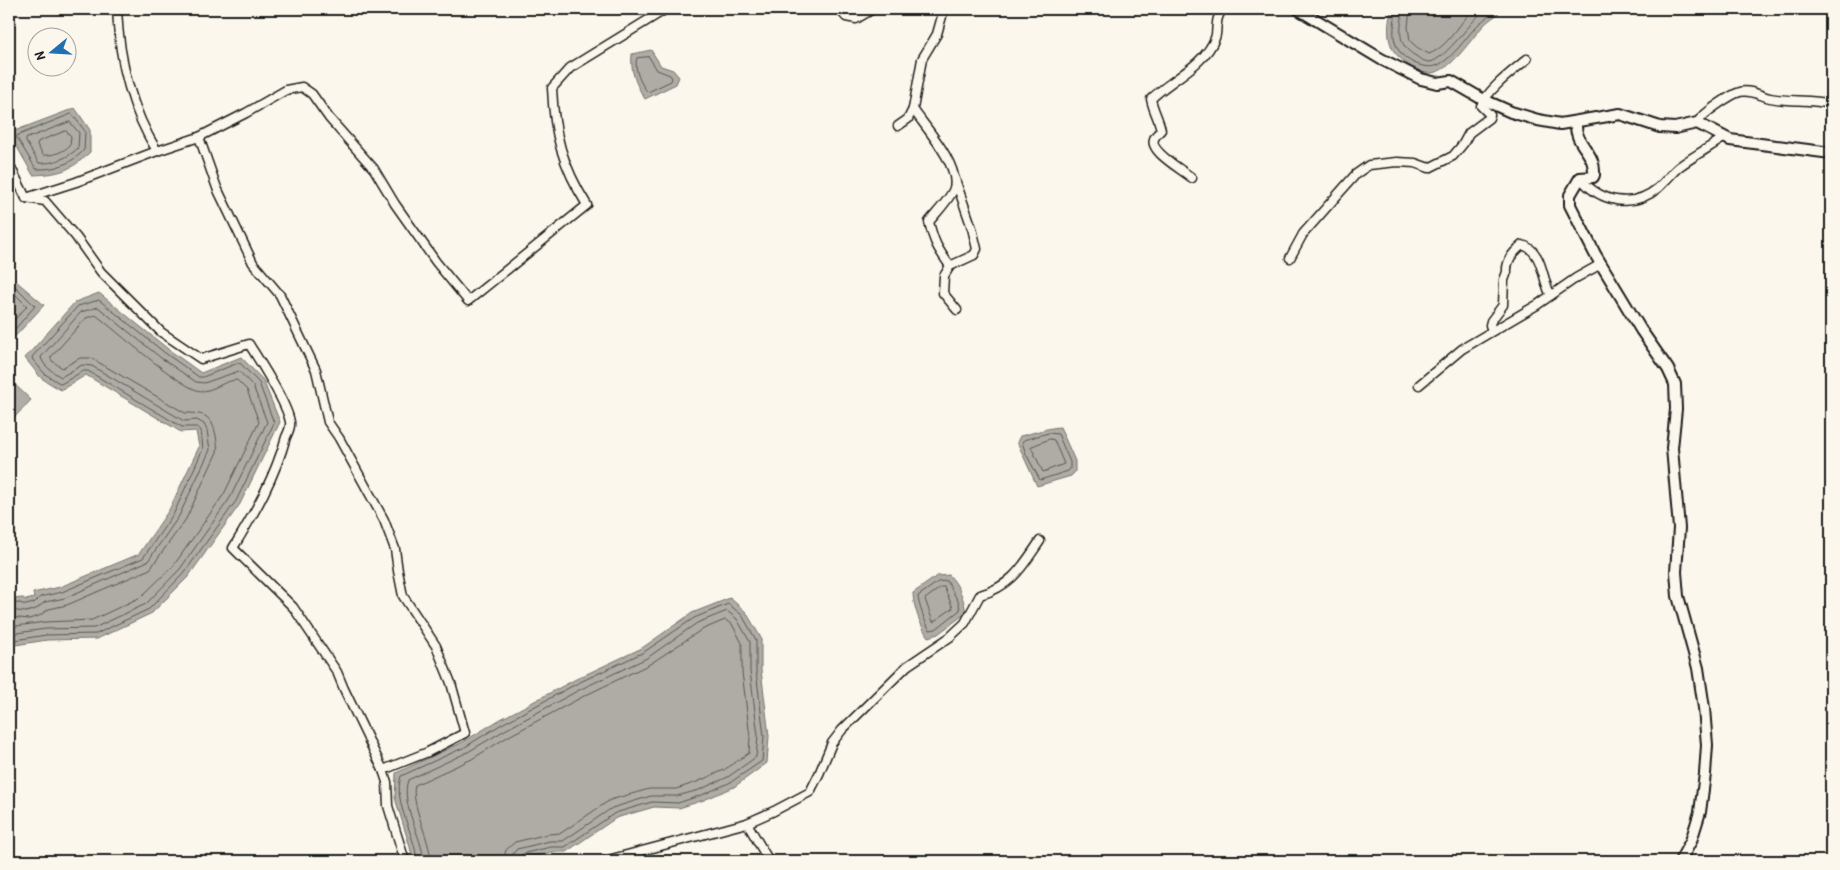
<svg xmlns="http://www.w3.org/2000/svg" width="1840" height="870" font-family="'Patrick Hand',sans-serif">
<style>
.water{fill:#afaca5;stroke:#74726e}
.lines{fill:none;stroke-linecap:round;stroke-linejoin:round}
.shore{stroke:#575653;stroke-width:1}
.minor-casing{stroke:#1c1c1c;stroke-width:11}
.tertiary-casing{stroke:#1c1c1c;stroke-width:14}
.minor{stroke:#fbf7ec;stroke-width:8}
.tertiary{stroke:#fbf7ec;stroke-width:10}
</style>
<rect width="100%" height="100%" fill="#fbf7ec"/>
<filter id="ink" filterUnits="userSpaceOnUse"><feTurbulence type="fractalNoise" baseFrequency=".02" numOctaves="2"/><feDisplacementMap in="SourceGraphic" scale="10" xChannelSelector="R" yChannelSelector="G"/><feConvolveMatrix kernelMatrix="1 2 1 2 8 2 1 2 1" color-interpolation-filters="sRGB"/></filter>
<g filter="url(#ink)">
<g class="water">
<path d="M1392,9H1499L1498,14C1494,17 1489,20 1485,24C1471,38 1453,70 1432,73C1420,75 1406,64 1398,56C1386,45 1387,23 1392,9Z"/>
<path d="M651,50L661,66L673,70L679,77L676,84L645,99C636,85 630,71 632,54Z"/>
<path d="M75,108L90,130V152C71,171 59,174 33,175L9,133Z"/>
<polygon points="9,275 44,305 9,343"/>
<polygon points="99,293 168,349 201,373 241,357 263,380 280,422 240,504 188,577 152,613 97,639 47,640 9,646 9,599 23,598 26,600 34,598 33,593 60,587 139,554 169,510 199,447 196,431 181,432 86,375 61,390 41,378 25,358 75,302"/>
<polygon points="9,379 31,400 9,423"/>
<path d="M1060,427L1075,461V472L1071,476L1037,486L1017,442L1020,436C1034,433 1046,428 1060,427Z"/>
<path d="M949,575C959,585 964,599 966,613L938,634L928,637C921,627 913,606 913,593L937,576Z"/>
<polygon points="730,598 746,612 761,638 761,670 769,736 767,763 734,787 704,800 679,808 654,807 616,818 566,852 552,852 517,861 413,861 410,847 395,798 396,773 463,742 499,720 576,679 642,648 692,613"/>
</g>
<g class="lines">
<g class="shore">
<path d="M1396,9C1395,21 1391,36 1397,47C1403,61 1427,72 1440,64C1454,56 1464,40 1475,28C1480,22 1490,16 1494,9"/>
<path d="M1403,9C1401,29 1395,44 1416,56C1420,59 1425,62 1430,62C1446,59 1472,19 1486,9"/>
<path d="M1410,9L1408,27L1410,41L1418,48L1429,54C1448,47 1460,22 1474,9"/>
<path d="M649,57L657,70L670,75L672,78L671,81L648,92C641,86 633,67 637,58Z"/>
<path d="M72,114L85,131L84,150C71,164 55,170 36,169L17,138V136Z"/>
<path d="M70,122L79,133L78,148C68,158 53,164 39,163L26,142V139Z"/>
<path d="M66,131L71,136L70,145C64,152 52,156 43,155L37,145L38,142Z"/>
<polyline points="9,280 35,306 9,336"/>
<polyline points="9,288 27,306 9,326"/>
<polygon points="1049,433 1058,434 1070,462 1070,469 1068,471 1040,480 1026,454 1022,442 1024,440"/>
<polygon points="1050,439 1054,440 1064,464 1043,472 1031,447"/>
<path d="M947,581L959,603L960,610L936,629L930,630C926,625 918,603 918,596L938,582Z"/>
<polygon points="944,587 953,608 933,622 925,599 940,588"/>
<polyline points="9,604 20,603 26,605 34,603 40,597 62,592 143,558 174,513 203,449 201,431 198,427 182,427 88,371 83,371 61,384 45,374 33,360 32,357 78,306 99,300 165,353 199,377 203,377 238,363 241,364 259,383 274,423 236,501 184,573 149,609 96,634 46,635 9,641"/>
<path d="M9,610L26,612L36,609L45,602L65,598L148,561L179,516L210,450L207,430L204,424L197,420L184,421L92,366L82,365L61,377C53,372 43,366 41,357L81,312L98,307L161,358L196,382L204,383L239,371L253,386L267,422L230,498L180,569L146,604L94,628L46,629L9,634"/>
<path d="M9,617L29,619L39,616L49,609L67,605L150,569L186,519L217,452C218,447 217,442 216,436C212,416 205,413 185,413L91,358H80L62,368L51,360V357L86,318L96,315C114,329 184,391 201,391C214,391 225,380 237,380L247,390L259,422L224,494L174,565L141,597L92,620L45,622L9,627"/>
<path d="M417,861C415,833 393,804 401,776L465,747L502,724L578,683L644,652L694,618L728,604L742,615L756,640V671L764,736L762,761L731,782L702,795L678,803L652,802L615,813L565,847H551L525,853L519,856L517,861"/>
<path d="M424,861C422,836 400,804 408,780L468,752L505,730L581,689L647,658L697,623L727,611L737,619L750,642V671L758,736L756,757L728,777L699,790L677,796H651L612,808L563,841H550L517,849L512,855L511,861"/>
<path d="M431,861C430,839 410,803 415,785L472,759L509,736L584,696L650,664L701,630L725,620L732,624L742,643V672L750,737L749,753L724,770L697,782L676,789H649L610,800L561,833L548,834L515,842L506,850L503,861"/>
</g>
<g class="minor-casing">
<g id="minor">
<path d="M117,9C119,58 131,109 157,151"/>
<polyline points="839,9 846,17 856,19 873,9"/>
<path d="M944,9L937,34L922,59L913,109C925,127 960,165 954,188C951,198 936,213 929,222C934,243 938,249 950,266L944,276L943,293L957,310"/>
<path d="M1697,123C1702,114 1730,95 1740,92C1750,89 1761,96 1770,98C1790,102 1811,99 1831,104"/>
<polyline points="898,126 908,119 913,109"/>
<polyline points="9,164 26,198"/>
<path d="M1192,178C1183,170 1149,152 1154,139C1155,136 1159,132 1161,130C1159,119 1153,110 1151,99C1169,81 1206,64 1215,38C1217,34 1216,28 1217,23C1217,18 1220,13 1222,9"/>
<path d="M1580,178C1601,203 1633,209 1658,188C1666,181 1672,172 1680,166C1694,156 1710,147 1725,137"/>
<path d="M29,197L76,182L157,151L199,137L246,113L286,90L302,87L312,94L329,118L374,169L395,204L436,262L468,301L587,205C562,165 554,134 552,88L570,68L666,9"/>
<path d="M26,198L45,201L76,237L101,272L161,332L201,359L249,344C260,362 287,403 290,422C291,427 288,433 286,437C275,477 254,514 233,548L293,607L337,672L344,689L383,770L428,752L465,733L451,683L436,646L403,596L398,571L395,549L384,520L339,438L328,422L316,370L280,295L253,263L217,188L199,137"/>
<path d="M1290,258L1303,234L1356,174L1369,165L1397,162L1415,163L1429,168L1453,156L1463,144L1469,133L1489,118L1490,115L1481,106C1488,89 1513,71 1527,59"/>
<polyline points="950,266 974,255 977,249 972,228 955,179"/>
<path d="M1492,331L1490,325L1491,321L1503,305L1504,280L1507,272C1506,260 1514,252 1522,245C1544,250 1542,283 1551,295"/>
<polyline points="1419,385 1462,349 1537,305 1576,278 1601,264"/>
<polyline points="383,770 387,782 388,806 405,861"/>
<polyline points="747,823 769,861"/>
<path d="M604,861L747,823L774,811L810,792L819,774L832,743L842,730L907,666L950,637L965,623L980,595C1012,586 1022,567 1040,541"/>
</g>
</g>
<g class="tertiary-casing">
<g id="tertiary">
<polyline points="1298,9 1381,59 1421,79 1437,83 1451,81 1484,100 1511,112 1538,120 1560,124 1620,114 1660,127 1675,128 1697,123 1730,140 1831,153"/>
<path d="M1576,122C1574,146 1596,151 1594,175L1593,177L1580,178L1570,195V205L1595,254L1641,330L1668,369L1675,384L1676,409L1672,448L1679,528L1676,572L1678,596L1698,668L1704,708L1707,745L1705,774L1700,812L1691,841L1680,861"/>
</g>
</g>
<use href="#minor" class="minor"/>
<use href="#tertiary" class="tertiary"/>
</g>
</g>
<rect width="1840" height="870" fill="none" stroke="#fbf7ec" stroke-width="30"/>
<rect x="15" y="15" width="1810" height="840" fill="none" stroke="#1c1c1c" stroke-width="2" filter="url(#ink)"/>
<g transform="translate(52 52) rotate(252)"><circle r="24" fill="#fbf7ec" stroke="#a29f99"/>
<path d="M0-4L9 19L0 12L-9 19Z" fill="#1f6fb2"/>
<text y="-8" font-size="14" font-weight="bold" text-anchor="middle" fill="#1c1c1c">N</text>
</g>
</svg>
